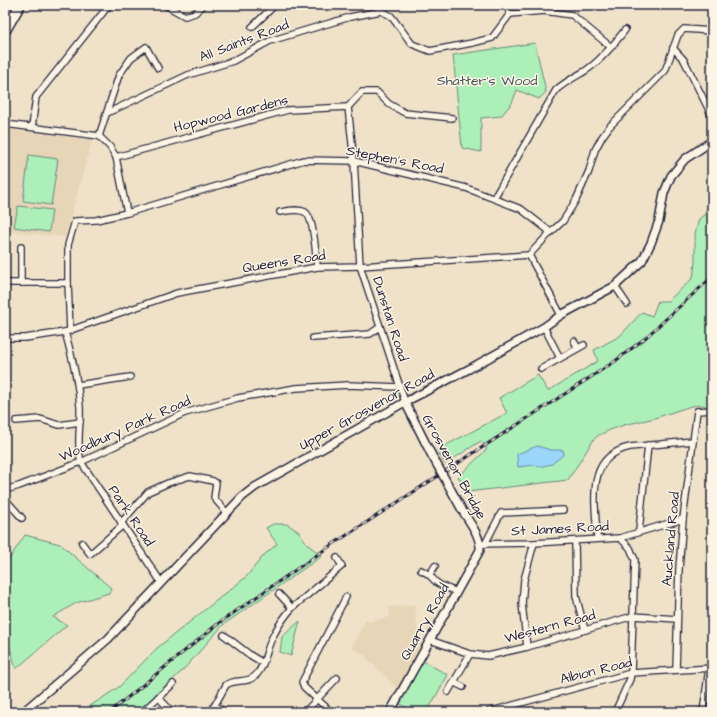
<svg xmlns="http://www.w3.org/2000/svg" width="717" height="717" font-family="'Architects Daughter',sans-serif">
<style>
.built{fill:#e6d5b6}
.green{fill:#adefb8;stroke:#68887a}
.water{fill:#9ad5fa;stroke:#6a8dae}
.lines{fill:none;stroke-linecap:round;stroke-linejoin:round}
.minor-casing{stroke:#22223b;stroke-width:8}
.tertiary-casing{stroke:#22223b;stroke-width:10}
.trunk-casing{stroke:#22223b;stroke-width:12}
.minor{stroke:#fcf5e5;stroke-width:5.5}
.tertiary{stroke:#fcf5e5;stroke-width:7}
.trunk{stroke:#fcf5e5;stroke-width:9}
.rail-casing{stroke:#22223b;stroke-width:3}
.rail{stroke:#fcf5e5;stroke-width:1.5;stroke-dasharray:4.5;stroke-linecap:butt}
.tertiary-bridge-casing{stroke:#22223b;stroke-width:10;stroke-linecap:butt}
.tertiary-bridge{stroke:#fcf5e5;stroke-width:7}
.labels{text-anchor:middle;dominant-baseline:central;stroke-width:3;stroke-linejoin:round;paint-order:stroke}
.street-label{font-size:14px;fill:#22223b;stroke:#fcf5e5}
.park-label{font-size:14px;fill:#45555a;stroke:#fcf5e5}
</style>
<rect width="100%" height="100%" fill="#efe2c9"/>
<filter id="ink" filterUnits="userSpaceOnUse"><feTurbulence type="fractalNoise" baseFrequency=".025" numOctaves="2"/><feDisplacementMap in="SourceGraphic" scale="8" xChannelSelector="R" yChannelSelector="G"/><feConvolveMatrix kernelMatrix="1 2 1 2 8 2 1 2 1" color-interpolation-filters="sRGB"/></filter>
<g filter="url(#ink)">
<g class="built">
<polygon points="5,129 92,140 65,237 5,231"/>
<polygon points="415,605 418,640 422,646 398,689 362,653 351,648 366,620 370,622 375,620 390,617 389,607"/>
</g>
<g class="green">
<polygon points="535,43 546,92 539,99 517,90 512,103 501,116 481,118 481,152 462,148 453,55"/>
<polygon points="29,155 58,159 51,205 23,201"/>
<polygon points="712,190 712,407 708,408 703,405 691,406 655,418 624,425 610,430 599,435 594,439 568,480 467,492 464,484 458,477 487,449 481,441 445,464 437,450 507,413 499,398 538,375 548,391 598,361 594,350 620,336 642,312 652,316 658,301 668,301 693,278 695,262 695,234 699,219 705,214"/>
<polygon points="18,206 52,210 49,232 14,227"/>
<polygon points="273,524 287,524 299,532 308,545 322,556 223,625 183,670 139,712 81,712 119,687 157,648 246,577 264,555 277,544 266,528"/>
<polygon points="25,535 60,544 111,588 109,593 76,603 53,617 67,625 16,669 5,631 5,565"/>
<polygon points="300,621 291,656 280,652 282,637"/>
<polygon points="423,661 448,675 427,712 415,712 400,704"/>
</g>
<polygon class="water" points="537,446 551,450 563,450 564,454 552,464 539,467 535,465 518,467 517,454"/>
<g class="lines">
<g class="minor-casing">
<g id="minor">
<polyline points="165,5 185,16 195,13 203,5"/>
<polyline points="506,5 510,14"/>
<polyline points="510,14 544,11 572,15 611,47"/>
<polyline points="252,27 275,5"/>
<polyline points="673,48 684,60 712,116"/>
<polyline points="348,107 362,92 377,92 389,104 405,113 452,118"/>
<polyline points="107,113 188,75 233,61 270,41 350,17 381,11 391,16 412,44 430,51 472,43 492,38 510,14"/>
<polyline points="5,124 99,136 110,147 116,157 127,213"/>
<polyline points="32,127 36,97 109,5"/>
<polyline points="99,136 119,75 131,58 146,47 158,68"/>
<polyline points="116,157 288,110 348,107 354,161 360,266 405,402"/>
<path d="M494,198L556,90C565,82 575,77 585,71C599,62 615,43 625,30"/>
<path d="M280,212C287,211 298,208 305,212C314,217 316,256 317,267"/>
<polyline points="549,234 563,221 576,200 589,171 595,150 602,137 610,126 665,71 678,35 684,29 712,31"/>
<polyline points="21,247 21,283"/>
<polyline points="5,283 68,283"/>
<polyline points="615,286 627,304"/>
<polyline points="544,327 560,358"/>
<polyline points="70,331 68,283 68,245 75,221 96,220 127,213 304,160 354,161 466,188 521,209 548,230 549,234 529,255"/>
<path d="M65,332C72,356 78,381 80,407C81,425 76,445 81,462L161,582"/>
<polyline points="5,338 25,338 65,332 177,293 317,267 360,266 529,255 561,315"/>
<polyline points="313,338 370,334 380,327"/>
<polyline points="574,341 578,348"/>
<polyline points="541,369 584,345"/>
<polyline points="78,385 130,377"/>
<polyline points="16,421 40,419 59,425 80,422"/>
<polyline points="5,490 19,486 81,462 185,413 238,398 296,388 348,385 399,387"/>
<polyline points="5,499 22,518"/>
<polyline points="121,523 148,492 168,483 190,476 213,481 216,483 214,498 227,513"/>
<polyline points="639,531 648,445"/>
<path d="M597,538C596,504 584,457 630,447L693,441"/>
<polyline points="620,538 683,519"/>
<polyline points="575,541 576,596 585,630"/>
<polyline points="82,543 90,554 123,525"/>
<polyline points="480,544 534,543 620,538 630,548 635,560 631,673 630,679 615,712"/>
<polyline points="485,544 501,513 563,510"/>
<path d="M421,570C430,574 430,576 436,582C442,587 450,589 457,592"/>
<polyline points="430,574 435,566"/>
<polyline points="292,608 342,566 337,558"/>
<polyline points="224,635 250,655 263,663"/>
<polyline points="430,640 470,654 488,656 527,647 633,616 677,619"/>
<polyline points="527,647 522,604 524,580 534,543"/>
<polyline points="676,670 679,569 683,519 697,411 712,410"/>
<polyline points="455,683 463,687"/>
<polyline points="448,692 470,654"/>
<polyline points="158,697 172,712"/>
<polyline points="214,706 226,712"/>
<polyline points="142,712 173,684"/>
<path d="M211,712L226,685C235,678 247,684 255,676C265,668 266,648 273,636C278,626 285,616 292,608L279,594"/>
<polyline points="305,712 337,678"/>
<polyline points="331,712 304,687 302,682 346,597"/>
<polyline points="488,712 631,673 712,668"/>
<polyline points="703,712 709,668"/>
</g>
</g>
<g class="tertiary-casing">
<g id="tertiary">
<polyline points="405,402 430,452"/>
<polyline points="23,712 108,639 242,497 255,487 405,402 469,369 544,327 561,315 615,286 642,261 651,243 659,221 664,193 671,176 685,159 712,141"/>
<path d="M390,712L480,550C481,535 468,521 461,508"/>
</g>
</g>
<g class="trunk-casing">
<polyline id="trunk" points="5,31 20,5"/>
</g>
<use href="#minor" class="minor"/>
<use href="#tertiary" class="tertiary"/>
<use href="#trunk" class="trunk"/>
<g class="rail-casing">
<polyline id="rail" points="110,712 219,623 327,548 614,362 644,339 712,277"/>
</g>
<use href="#rail" class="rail"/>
<g class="tertiary-bridge-casing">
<polyline id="tertiary-bridge" points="430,452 461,508"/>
</g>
<use href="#tertiary-bridge" class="tertiary-bridge"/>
</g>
</g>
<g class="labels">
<g class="street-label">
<text transform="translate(244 41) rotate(-21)">All Saints Road</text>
<text transform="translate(231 114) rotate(-14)">Hopwood Gardens</text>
<text transform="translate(395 160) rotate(11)">Stephen's Road</text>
<text transform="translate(284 262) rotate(-9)">Queens Road</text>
<text transform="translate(390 319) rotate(72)">Dunstan Road</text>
<text transform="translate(367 410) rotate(-29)">Upper Grosvenor Road</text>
<text transform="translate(125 429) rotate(-24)">Woodbury Park Road</text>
<text transform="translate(454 467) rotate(61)">Grosvenor Bridge</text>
<text transform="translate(131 516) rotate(56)">Park Road</text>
<text transform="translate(560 529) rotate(-3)">St James Road</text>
<text transform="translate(671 539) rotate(-85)">Auckland Road</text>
<text transform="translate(425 622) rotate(-61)">Quarry Road</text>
<text transform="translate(550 627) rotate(-15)">Western Road</text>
<text transform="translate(596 671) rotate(-14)">Albion Road</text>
</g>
<g class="park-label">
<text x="487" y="81">Shatter's Wood</text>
</g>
</g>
<rect width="717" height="717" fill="none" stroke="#fcf5e5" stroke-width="20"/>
<rect x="10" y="10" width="697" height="697" fill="none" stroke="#22223b" stroke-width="1.5" filter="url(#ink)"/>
</svg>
